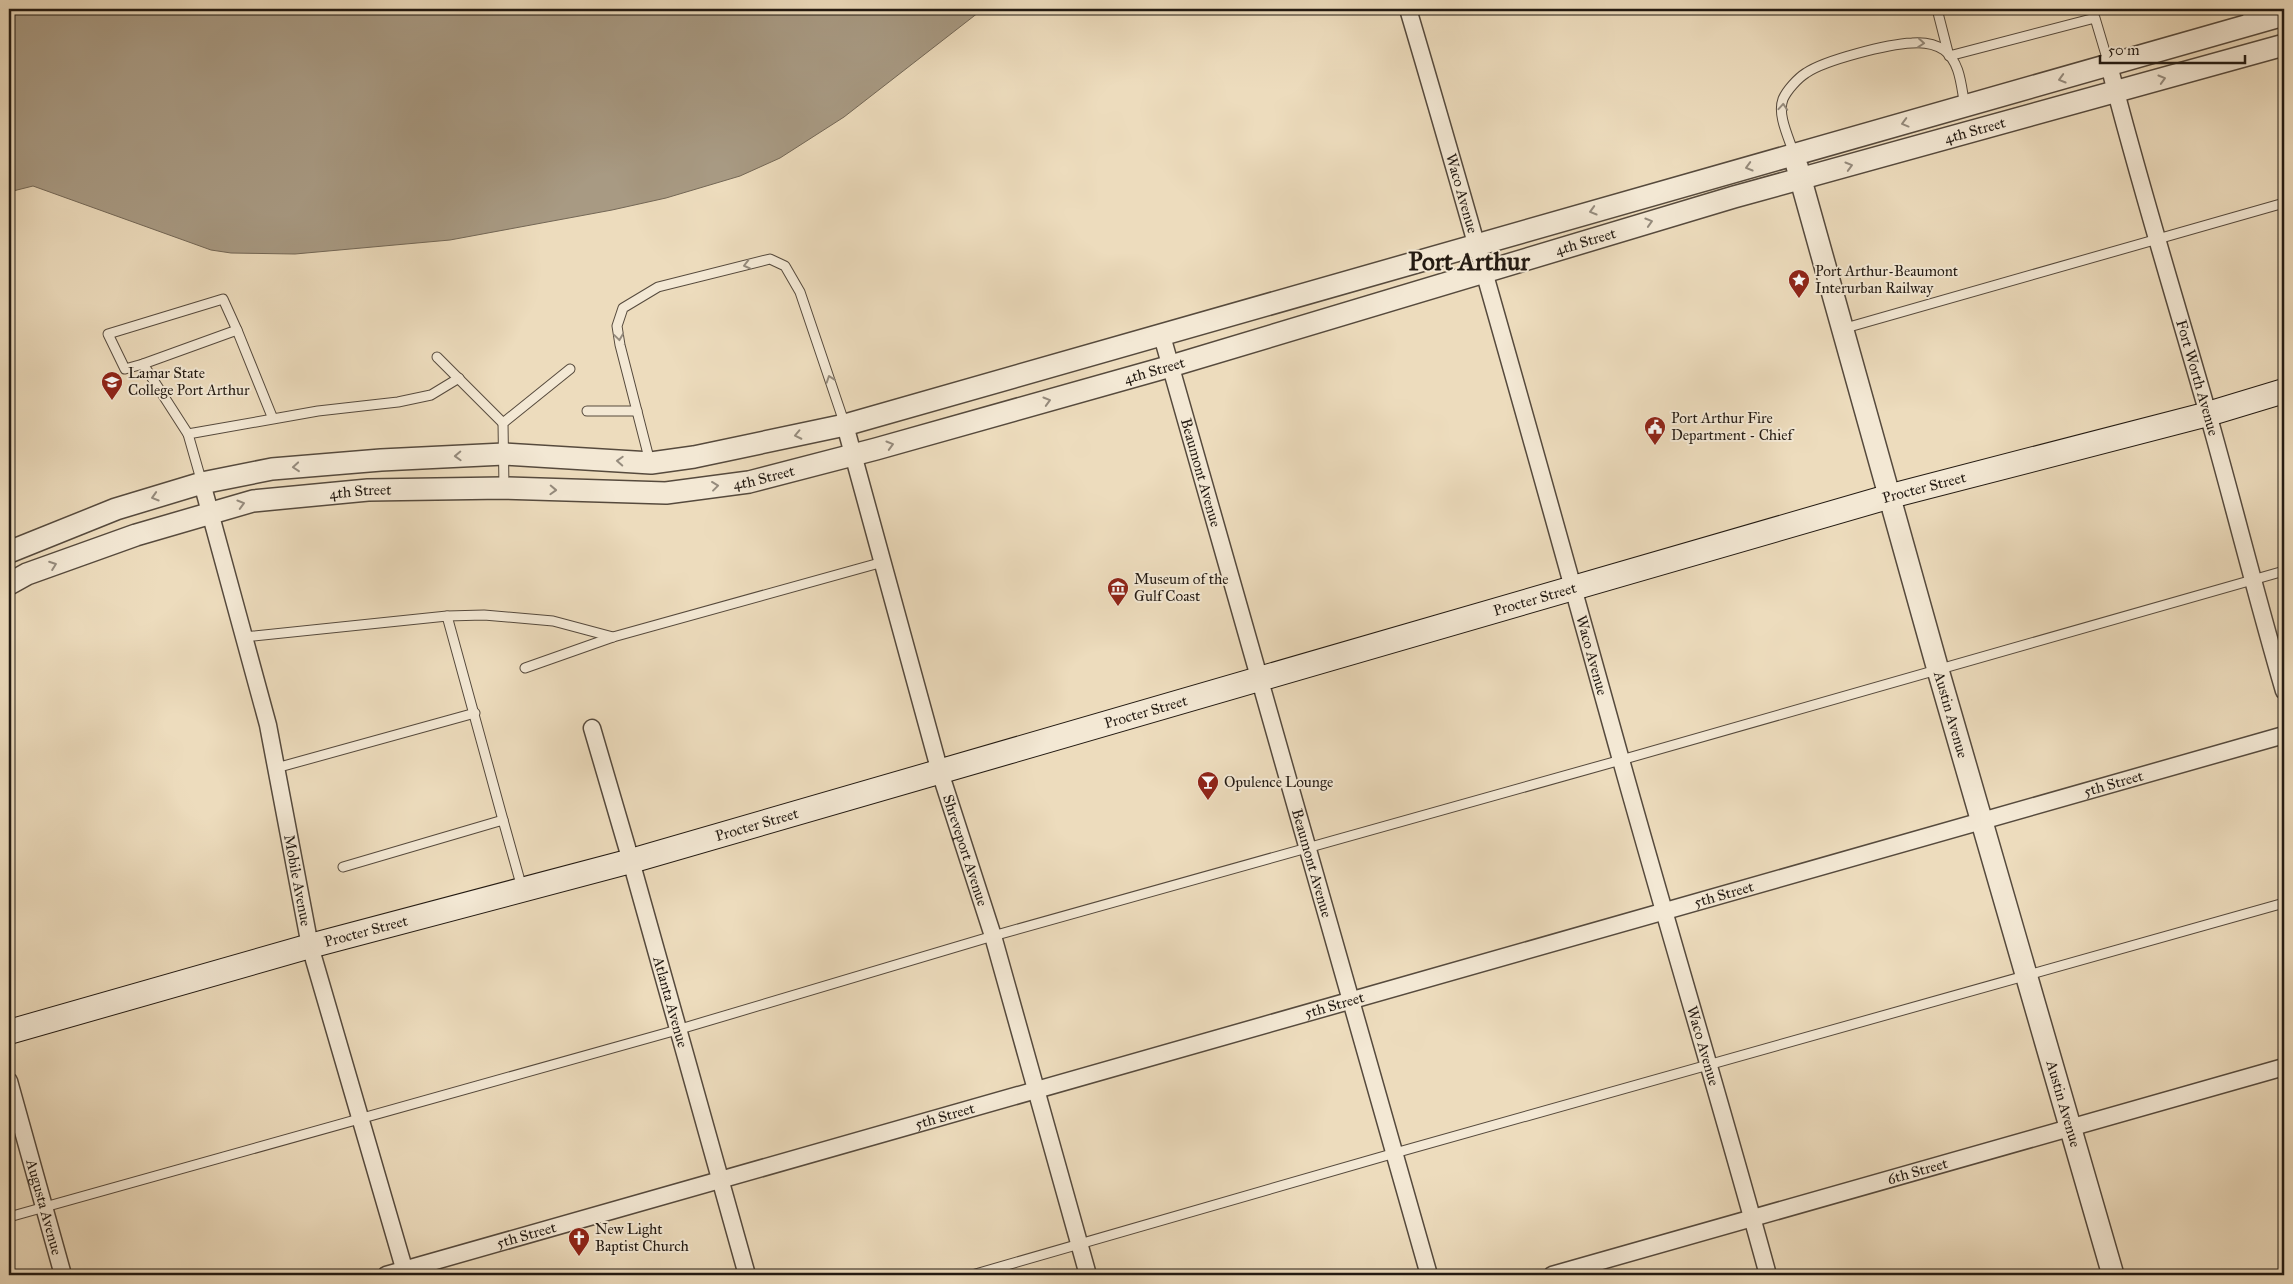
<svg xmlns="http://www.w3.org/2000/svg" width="2293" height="1284" font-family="'IM FELL Great Primer',serif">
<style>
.water{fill:#a89a83;stroke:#736756}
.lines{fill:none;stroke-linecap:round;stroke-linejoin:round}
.service-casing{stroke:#564a3d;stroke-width:11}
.minor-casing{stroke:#564a3d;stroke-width:19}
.tertiary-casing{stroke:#564a3d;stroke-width:24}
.secondary-casing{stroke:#231a12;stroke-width:26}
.service{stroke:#f3e8d4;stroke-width:9}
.minor{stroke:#f3e8d4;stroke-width:16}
.tertiary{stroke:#f3e8d4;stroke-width:21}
.secondary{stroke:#f3e8d4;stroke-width:24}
.oneway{stroke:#958b7d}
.labels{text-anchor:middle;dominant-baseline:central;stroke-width:4;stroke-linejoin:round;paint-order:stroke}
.street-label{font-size:15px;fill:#231a12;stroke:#f3e8d4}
.poi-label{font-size:15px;fill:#231a12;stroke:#f3e8d4;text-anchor:start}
.town-label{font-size:25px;font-weight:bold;fill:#231a12;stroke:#f3e8d4}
</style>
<rect width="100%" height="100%" fill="#eddcbd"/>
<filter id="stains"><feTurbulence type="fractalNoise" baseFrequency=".004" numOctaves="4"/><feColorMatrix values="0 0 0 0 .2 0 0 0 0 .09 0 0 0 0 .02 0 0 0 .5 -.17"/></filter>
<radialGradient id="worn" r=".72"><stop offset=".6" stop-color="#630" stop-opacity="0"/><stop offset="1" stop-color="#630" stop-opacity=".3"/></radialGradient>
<polygon class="water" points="9,9 983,9 844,117 780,158 740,176 666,198 612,210 450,240 295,254 231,253 211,250 33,186 9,192"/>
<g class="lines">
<g class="service-casing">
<g id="service">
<polyline points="1937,9 1949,56 2095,18 2109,65"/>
<polyline points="2246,9 2251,24"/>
<path d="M1794,154C1789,138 1777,115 1783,99C1787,90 1798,78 1806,73C1825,60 1888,44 1912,43C1923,42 1935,44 1944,50C1961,63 1961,87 1965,106"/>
<polyline points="1842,329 2284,203"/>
<polyline points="437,357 503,423"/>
<polyline points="143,364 125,369 108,334 223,299 237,330"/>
<polyline points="587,411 637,411"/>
<polyline points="273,419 237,330 143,364 188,434 318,411 398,402 431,395 459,378"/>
<polyline points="188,434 202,483"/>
<polyline points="650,462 620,345 617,326 623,308 658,287 770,259 785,266 800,292 845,425"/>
<polyline points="504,488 503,423 570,369"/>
<polyline points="447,616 484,615 553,621 613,637"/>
<polyline points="244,637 447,616 503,820"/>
<polyline points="525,668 613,637 883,562"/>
<polyline points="276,768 475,713"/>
<polyline points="343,867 503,820 522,888"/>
<polyline points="9,1217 677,1030 993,936 1621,760 2284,571"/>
<polyline points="972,1275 1395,1153 2284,903"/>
</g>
</g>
<g class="minor-casing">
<g id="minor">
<path id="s1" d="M1408,9C1482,258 1551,509 1621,760C1669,932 1721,1103 1768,1275"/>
<path id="s2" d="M2109,65C2139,183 2175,298 2208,414C2234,506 2257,599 2284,691"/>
<path id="s3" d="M1162,336L1429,1275"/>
<path id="s4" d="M845,425L940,772L993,936L1088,1275"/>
<path id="s5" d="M202,483L268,725L310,946L406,1275"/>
<path id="s6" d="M592,728L631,861L747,1275"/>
<path id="s7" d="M9,1081L63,1275"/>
<path id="s8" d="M386,1275L2284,735"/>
<path id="s9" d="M1552,1275L2284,1067"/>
</g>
</g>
<g class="tertiary-casing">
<g id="tertiary">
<path id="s10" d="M1797,166L1938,670L2113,1275"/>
<polyline points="9,552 116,509 202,483 272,469 381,460 504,454 651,463 694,457 845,425 2284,15"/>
<path id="s11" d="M9,584L27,574L136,535L253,501L368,490L504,488L666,493L749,482L876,449L1171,366L1734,197L2284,45"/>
</g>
</g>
<g class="secondary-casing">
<g id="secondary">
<path id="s12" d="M9,1032L310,946L631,861L1891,496L2208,414L2284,391"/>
</g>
</g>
<use href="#service" class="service"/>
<use href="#minor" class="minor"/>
<use href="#tertiary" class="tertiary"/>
<use href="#secondary" class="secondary"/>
</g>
<defs><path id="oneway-chevron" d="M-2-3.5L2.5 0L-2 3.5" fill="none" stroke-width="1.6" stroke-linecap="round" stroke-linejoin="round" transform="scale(1.25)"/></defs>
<g class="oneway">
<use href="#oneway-chevron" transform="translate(1921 43) rotate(5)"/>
<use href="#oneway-chevron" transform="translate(2062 79) rotate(164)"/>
<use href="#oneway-chevron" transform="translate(2162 79) rotate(-16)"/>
<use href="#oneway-chevron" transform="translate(1783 107) rotate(-86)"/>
<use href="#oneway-chevron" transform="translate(1905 123) rotate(165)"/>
<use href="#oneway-chevron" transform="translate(1849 166) rotate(-16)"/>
<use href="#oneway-chevron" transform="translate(1749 167) rotate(164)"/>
<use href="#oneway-chevron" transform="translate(1593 211) rotate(164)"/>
<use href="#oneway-chevron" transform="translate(1649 222) rotate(-17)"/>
<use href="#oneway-chevron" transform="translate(747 265) rotate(166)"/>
<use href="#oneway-chevron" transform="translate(619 337) rotate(82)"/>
<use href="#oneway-chevron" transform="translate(830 379) rotate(-109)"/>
<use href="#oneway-chevron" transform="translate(1047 401) rotate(-16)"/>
<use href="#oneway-chevron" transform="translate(798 435) rotate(168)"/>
<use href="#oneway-chevron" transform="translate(890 445) rotate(-16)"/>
<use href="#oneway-chevron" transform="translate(458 456) rotate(178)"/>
<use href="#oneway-chevron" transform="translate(620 461) rotate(-177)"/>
<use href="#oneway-chevron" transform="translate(296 467) rotate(175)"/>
<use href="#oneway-chevron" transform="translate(715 486) rotate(-7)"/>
<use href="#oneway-chevron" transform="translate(553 490) rotate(2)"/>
<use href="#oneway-chevron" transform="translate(155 497) rotate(163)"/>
<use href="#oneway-chevron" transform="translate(241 504) rotate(-16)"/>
<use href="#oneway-chevron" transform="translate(53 565) rotate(-20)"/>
</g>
<defs>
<g id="sight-pin" transform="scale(1.125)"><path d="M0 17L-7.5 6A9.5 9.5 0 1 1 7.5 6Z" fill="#8f2418" stroke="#f3e8d4"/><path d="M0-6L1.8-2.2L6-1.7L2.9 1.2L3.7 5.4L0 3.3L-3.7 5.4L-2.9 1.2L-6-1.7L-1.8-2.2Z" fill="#fff"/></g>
<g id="university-pin" transform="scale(1.125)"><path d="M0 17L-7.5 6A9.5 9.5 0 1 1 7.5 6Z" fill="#8f2418" stroke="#f3e8d4"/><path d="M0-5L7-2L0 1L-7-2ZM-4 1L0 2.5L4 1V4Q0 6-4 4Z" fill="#fff"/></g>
<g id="civic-pin" transform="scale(1.125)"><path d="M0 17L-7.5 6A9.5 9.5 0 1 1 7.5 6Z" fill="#8f2418" stroke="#f3e8d4"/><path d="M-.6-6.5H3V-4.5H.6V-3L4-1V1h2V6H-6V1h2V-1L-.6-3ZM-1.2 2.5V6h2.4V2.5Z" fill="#fff"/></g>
<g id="museum-pin" transform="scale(1.125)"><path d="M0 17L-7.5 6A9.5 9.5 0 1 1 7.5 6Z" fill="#8f2418" stroke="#f3e8d4"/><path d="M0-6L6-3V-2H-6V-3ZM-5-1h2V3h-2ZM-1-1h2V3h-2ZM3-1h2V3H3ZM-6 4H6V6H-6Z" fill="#fff"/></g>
<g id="bar-pin" transform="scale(1.125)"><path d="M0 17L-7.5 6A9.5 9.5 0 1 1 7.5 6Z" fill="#8f2418" stroke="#f3e8d4"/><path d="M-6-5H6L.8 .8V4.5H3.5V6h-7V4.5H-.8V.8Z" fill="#fff"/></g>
<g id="church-pin" transform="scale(1.125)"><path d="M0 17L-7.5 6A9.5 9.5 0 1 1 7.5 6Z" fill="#8f2418" stroke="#f3e8d4"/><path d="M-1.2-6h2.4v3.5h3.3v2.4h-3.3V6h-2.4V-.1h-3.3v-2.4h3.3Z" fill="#fff"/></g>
</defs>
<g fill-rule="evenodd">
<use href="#sight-pin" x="1799" y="280"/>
<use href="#university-pin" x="112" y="382"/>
<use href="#civic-pin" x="1655" y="427"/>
<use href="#museum-pin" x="1118" y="588"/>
<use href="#bar-pin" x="1208" y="782"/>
<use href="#church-pin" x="579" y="1238"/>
</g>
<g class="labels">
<g class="street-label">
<text stroke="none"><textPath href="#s11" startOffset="2031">4th Street</textPath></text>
<text stroke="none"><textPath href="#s1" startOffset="192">Waco Avenue</textPath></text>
<text stroke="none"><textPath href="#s11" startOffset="1626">4th Street</textPath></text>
<text stroke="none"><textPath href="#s11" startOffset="1176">4th Street</textPath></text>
<text stroke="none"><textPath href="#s2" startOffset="325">Fort Worth Avenue</textPath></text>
<text stroke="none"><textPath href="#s3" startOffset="142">Beaumont Avenue</textPath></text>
<text stroke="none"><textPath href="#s11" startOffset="771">4th Street</textPath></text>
<text stroke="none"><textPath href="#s12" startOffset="1991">Procter Street</textPath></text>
<text stroke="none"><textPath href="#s11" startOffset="366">4th Street</textPath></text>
<text stroke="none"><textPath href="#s12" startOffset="1586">Procter Street</textPath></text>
<text stroke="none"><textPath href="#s1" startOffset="672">Waco Avenue</textPath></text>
<text stroke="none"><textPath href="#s12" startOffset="1181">Procter Street</textPath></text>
<text stroke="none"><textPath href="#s10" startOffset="570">Austin Avenue</textPath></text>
<text stroke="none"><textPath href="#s8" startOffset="1796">5th Street</textPath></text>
<text stroke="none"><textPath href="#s12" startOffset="776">Procter Street</textPath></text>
<text stroke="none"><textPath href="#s4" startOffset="442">Shreveport Avenue</textPath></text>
<text stroke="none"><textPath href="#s3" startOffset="548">Beaumont Avenue</textPath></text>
<text stroke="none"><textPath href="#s5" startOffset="409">Mobile Avenue</textPath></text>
<text stroke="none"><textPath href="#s8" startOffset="1391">5th Street</textPath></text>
<text stroke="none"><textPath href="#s12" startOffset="371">Procter Street</textPath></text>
<text stroke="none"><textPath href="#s6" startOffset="285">Atlanta Avenue</textPath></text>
<text stroke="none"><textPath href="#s8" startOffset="986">5th Street</textPath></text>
<text stroke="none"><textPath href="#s1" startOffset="1078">Waco Avenue</textPath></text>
<text stroke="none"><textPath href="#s10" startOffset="975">Austin Avenue</textPath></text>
<text stroke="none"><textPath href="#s8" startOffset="581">5th Street</textPath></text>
<text stroke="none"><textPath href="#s9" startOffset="380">6th Street</textPath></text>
<text stroke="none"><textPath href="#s7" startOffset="131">Augusta Avenue</textPath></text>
<text stroke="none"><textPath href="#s8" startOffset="146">5th Street</textPath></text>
</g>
<g class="poi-label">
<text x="1815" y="271">Port Arthur-Beaumont<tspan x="1815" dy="17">Interurban Railway</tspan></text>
<text x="128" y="373">Lamar State<tspan x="128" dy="17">College Port Arthur</tspan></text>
<text x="1671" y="418">Port Arthur Fire<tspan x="1671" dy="17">Department - Chief</tspan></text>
<text x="1134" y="579">Museum of the<tspan x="1134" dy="17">Gulf Coast</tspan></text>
<text x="1224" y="782">Opulence Lounge</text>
<text x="595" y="1229">New Light<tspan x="595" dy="17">Baptist Church</tspan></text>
</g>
<g class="town-label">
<text x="1469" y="261">Port Arthur</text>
</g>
</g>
<rect width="2293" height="1284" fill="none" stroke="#eddcbd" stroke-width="30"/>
<rect x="10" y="10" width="2273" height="1264" fill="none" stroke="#231a12" stroke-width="2.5"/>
<rect x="15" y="15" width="2263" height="1254" fill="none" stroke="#231a12"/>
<path d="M2100 55v8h145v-8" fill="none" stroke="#231a12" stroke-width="2.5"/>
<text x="2108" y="55" font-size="15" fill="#231a12" stroke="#f3e8d4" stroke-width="4" paint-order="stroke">50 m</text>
<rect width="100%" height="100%" filter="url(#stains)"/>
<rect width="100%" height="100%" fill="url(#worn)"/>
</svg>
